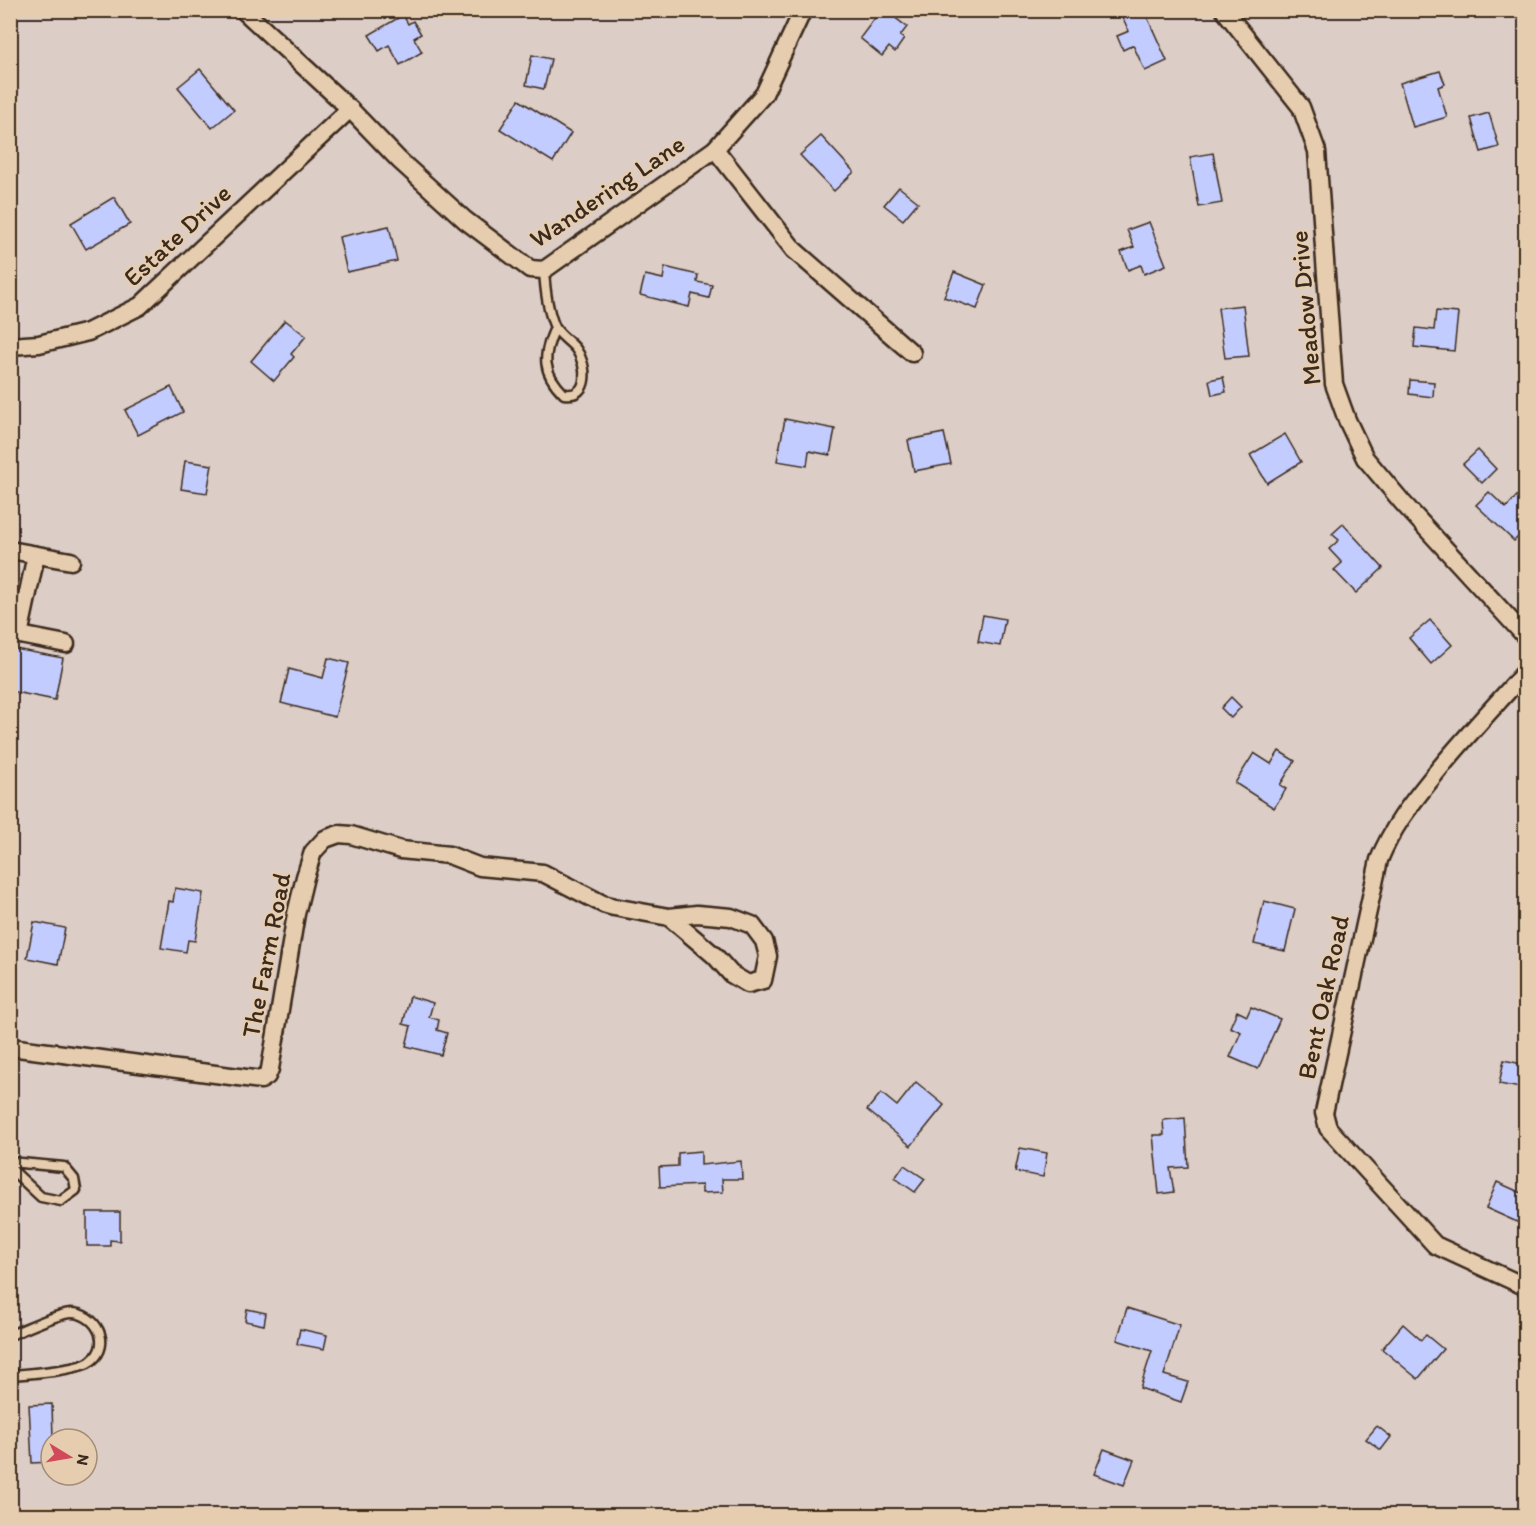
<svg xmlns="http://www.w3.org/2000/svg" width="1536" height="1526" font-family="Itim,sans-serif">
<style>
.building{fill:#c3ccfe;stroke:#3b2a1e;stroke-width:1.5}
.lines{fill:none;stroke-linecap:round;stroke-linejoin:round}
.service-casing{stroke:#3b2a1e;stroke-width:13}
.minor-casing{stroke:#3b2a1e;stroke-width:21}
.service{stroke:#e7cdaf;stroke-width:8}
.minor{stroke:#e7cdaf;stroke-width:16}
.labels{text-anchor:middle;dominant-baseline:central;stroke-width:4.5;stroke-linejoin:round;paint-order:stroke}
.street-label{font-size:26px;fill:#3b2a1e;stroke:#e7cdaf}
</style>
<rect width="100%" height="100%" fill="#dccdc7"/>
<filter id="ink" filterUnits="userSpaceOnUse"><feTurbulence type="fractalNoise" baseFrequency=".0167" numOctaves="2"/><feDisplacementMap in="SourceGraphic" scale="12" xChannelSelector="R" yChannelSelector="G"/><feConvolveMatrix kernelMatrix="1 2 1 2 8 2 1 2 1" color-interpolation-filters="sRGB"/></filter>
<g filter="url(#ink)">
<g class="building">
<polygon points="881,10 885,10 907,27 900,36 904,39 895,52 889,47 882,56 860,38"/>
<polygon points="1119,10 1144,10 1167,61 1145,71 1133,45 1123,50 1117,36 1129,31"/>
<polygon points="403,15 408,24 413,21 421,34 414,38 422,52 400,65 389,45 379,51 369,35"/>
<polygon points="532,55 551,59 544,89 526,85"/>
<polygon points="200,69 234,110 212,128 178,87"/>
<polygon points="1440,71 1445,84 1438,87 1447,117 1413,127 1400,83"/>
<polygon points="519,100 571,133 553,162 500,129"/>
<polygon points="1489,113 1499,147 1481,152 1471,118"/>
<polygon points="821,136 854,172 834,191 800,155"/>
<polygon points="1213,153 1222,203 1199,207 1190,157"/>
<polygon points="899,187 918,202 903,220 884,205"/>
<polygon points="114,197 130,224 86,249 71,223"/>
<polygon points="1149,222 1166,265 1144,274 1141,265 1128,270 1121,252 1134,247 1127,230"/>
<polygon points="389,226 397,261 347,272 339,237"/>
<polygon points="665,267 698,275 697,282 712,285 709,298 692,294 689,307 640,295 645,275 663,279"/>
<polygon points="954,272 986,285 977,309 944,297"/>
<polygon points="1243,305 1249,356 1225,358 1218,308"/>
<polygon points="1436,311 1458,313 1454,351 1414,347 1416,328 1434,330"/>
<polygon points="285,320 306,336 291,354 294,357 274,381 251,361"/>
<polygon points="1223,377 1226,392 1212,395 1209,380"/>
<polygon points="1410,380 1434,382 1433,397 1409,394"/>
<polygon points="171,387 183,412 138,435 125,410"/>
<polygon points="785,419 835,429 830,455 809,451 807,466 777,461"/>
<polygon points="944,433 951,464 914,471 908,440"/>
<polygon points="1285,434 1301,462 1267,483 1250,455"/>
<polygon points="1478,450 1496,469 1482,483 1463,464"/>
<polygon points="185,461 212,465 207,493 181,489"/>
<polygon points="1526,486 1526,529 1514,541 1476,505 1489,492 1506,508"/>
<polygon points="1343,524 1383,568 1356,593 1334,570 1342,563 1329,549 1339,540 1332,534"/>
<polygon points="983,615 1005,619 1000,646 978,642"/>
<polygon points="1430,620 1452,645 1431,664 1409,638"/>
<polygon points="10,648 63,658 55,700 10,691"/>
<polygon points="328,658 349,663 335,717 281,703 289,669 323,678"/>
<polygon points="1231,697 1241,707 1231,718 1221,708"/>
<polygon points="1279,751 1295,761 1280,785 1286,789 1274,808 1235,783 1254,753 1271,764"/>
<polygon points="175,888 203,893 195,941 188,940 186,952 161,948 169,901 173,902"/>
<polygon points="1264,901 1295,909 1285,951 1254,944"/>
<polygon points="34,922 65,928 58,964 27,958"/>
<polygon points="410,996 433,1003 429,1017 439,1020 437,1030 447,1033 441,1055 406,1046 411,1026 403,1024"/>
<polygon points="1251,1007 1280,1019 1258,1069 1230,1057 1241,1032 1230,1027 1237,1011 1247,1016"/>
<polygon points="1504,1060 1526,1065 1526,1089 1499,1084"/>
<polygon points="916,1082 944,1105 911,1146 867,1110 881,1093 897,1106"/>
<polygon points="1185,1118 1188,1167 1170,1168 1174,1192 1159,1194 1153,1135 1164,1135 1163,1120"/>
<polygon points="1020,1148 1047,1153 1043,1177 1015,1172"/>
<polygon points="701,1151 701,1165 741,1161 742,1179 722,1179 723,1192 702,1193 702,1185 660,1187 659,1167 678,1166 678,1153"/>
<polygon points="904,1165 925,1179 915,1192 895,1178"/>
<polygon points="1497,1182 1526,1195 1526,1226 1486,1208"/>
<polygon points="87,1212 120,1212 120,1241 110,1240 110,1246 87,1246"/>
<polygon points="1127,1308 1180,1325 1164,1375 1188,1382 1181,1402 1140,1388 1152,1351 1117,1340"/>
<polygon points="247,1309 266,1313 264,1325 245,1321"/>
<polygon points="1403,1324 1421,1340 1426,1335 1443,1349 1418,1379 1382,1349"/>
<polygon points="300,1329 327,1335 324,1349 297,1344"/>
<polygon points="52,1404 53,1439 51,1439 51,1462 32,1463 29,1405"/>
<polygon points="1377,1426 1391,1437 1381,1450 1366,1439"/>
<polygon points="1104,1449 1134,1460 1124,1485 1094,1474"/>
</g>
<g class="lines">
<g class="service-casing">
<g id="service">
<path d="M544,270C545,288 547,308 554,325C557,334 570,341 576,349C587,364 591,398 564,394C542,372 542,356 555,328"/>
<polyline points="10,1162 64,1167 74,1179 76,1190 61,1201 41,1197 10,1168"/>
<path d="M10,1335C23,1330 59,1313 71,1313C96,1313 113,1344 91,1361C80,1370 26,1374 10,1375"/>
</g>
</g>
<g class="minor-casing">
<g id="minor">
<polyline points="243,10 350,109 399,160 465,220 530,269 544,270 715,149 764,94 803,10"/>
<polyline points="1224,10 1301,107 1317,151 1334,384 1347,420 1365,458 1403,503 1526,637"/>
<polyline points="715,149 794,250 912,353"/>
<polyline points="10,346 39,344 88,332 140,306 350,109"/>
<polyline points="10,550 71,561"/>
<polyline points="10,633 66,644"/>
<polyline points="19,635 36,555"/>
<path d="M1526,671C1494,707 1461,741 1431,779C1410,805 1392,828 1379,860L1324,1113L1328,1128L1435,1245L1526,1287"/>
<polyline points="10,1047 261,1080 267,1076 270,1069 296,914 305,877 313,852 325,839 339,834 351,835 401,850 449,855 480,867 543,873 603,904 614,907 669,917 697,914 731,917 752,925 764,941 768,956 763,980 748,984 731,974 715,956 669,917"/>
</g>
</g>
<use href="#service" class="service"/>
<use href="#minor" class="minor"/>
</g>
</g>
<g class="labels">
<g class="street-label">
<text transform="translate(607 191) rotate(-34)">Wandering Lane</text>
<text transform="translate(177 235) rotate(-43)">Estate Drive</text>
<text transform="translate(1305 308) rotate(-95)">Meadow Drive</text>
<text transform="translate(266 955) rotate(-79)">The Farm Road</text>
<text transform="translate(1323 997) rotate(-78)">Bent Oak Road</text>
</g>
</g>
<rect width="1536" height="1526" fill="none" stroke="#e7cdaf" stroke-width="36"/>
<rect x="18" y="18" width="1500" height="1490" fill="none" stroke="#3b2a1e" stroke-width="2" filter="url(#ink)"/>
<g transform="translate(69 1457) rotate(101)"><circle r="28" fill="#e7cdaf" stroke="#a28c75" stroke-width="1.5"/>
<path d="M0-4.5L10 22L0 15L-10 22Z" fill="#d1495b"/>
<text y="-9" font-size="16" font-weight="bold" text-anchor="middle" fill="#3b2a1e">N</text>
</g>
</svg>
